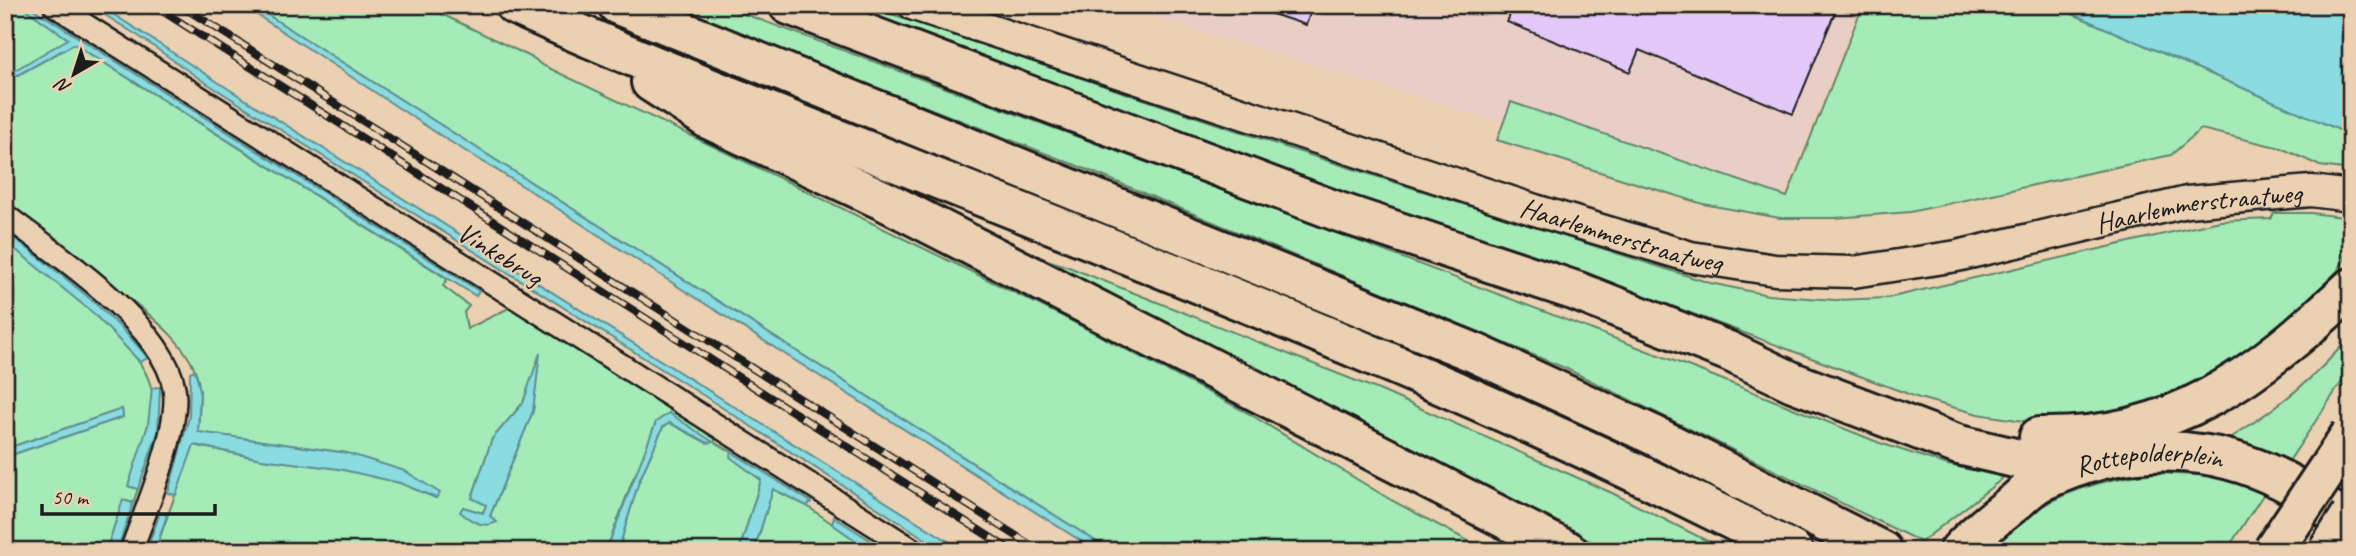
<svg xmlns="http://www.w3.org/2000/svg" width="2356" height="556" font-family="Caveat,sans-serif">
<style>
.built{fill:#e9cec7}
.green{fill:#a4ebb8;stroke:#60846a;stroke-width:2;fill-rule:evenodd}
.water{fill:#8adce0;stroke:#5e8f92;stroke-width:2}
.building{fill:#e3c8f8;stroke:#1c1c1c;stroke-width:2}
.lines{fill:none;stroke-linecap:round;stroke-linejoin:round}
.street-casing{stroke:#1c1c1c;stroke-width:26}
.secondary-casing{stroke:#1c1c1c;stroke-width:35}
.highway-casing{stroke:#1c1c1c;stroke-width:44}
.street{stroke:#ebd0b2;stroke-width:21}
.secondary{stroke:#ebd0b2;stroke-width:30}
.highway{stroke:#ebd0b2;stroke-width:38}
.rail-casing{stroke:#1c1c1c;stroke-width:8}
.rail{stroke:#ebd0b2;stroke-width:5;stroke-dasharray:16;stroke-linecap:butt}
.highway-bridge-casing{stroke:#1c1c1c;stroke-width:44;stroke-linecap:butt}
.highway-bridge{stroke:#ebd0b2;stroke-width:38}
.labels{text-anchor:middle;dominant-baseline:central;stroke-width:5;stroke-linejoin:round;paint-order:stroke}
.street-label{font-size:28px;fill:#1c1c1c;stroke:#ebd0b2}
</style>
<rect width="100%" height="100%" fill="#ebd0b2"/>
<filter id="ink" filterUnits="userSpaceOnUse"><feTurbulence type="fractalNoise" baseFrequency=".0143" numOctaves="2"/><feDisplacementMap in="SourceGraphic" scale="14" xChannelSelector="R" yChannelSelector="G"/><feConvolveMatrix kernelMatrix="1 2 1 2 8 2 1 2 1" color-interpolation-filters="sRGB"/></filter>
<g filter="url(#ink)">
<polygon class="built" points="1115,5 1860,5 1779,207"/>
<g class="green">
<polygon points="5,5 20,5 69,39 13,72 10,70 5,72"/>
<polygon points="252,5 423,5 535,59 540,64 790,183 1062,316 1248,413 1391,500 1487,551 1111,551"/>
<polygon points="665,5 720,5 1263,205 1698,370 1880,443 1948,465 2001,476 2002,479 1921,542 1567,369 1083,168"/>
<polygon points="838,5 865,5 1294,150 1710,283 1768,295 1835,300 1888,298 2220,221 2271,219 2274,213 2311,213 2351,218 2351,250 2337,271 2303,309 2214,379 2116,416 2030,422 1978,414 1919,398 1583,273 1334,191"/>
<polygon points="1863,5 2052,5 2351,135 2351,170 2320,166 2281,148 2201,129 2171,155 1910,212 1835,218 1780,218 1703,204 1497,140 1511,102 1787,197"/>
<path d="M74,44L435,271L447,279L443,286L469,306L464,312L467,329L513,306L718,436L714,442L732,452L731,457L761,480L739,551H618L639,481L663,427L670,423L707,443L669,413L633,479L606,551H155L193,445L262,459L359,471L400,483L436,498L347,453L198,432C199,411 203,388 194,368C181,339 153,318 129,298C89,265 47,234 5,203V82ZM539,357L533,411L490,516L496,522L463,507L482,513L487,505L472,498L492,439L523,403Z"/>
<polygon points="957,231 1066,266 1379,390 1612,493 1727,551 1609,551 1426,456 1194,354"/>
<path d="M5,241C44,271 140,340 151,387C157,411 136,462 129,486L138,489L133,503L123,500L106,551H5V457L123,417L122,409L5,449Z"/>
<path d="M2351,335V368L2289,461L2234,440L2232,437C2277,408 2317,377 2351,335Z"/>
<path d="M2155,473L2215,476L2267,489L2226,551H1983C1997,539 2011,526 2026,516C2064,490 2109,478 2155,473Z"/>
<polygon points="773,489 807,506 871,551 754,551"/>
</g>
<g class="water">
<polygon points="20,5 27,5 479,291 476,296 74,44 5,82 5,76 68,39"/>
<polygon points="89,5 99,5 227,88 964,551 944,551 698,392 200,79 140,37"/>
<polygon points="242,5 252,5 1111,551 1097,551 688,293 529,190 449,141"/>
<polygon points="2052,5 2351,5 2351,135"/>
<path d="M5,231C57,271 106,307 148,358L140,362L93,313L5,241Z"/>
<path d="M540,353L533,411L490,516L497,522C483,529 471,521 460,512L463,507L483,513L486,505L472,498L492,439L523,403Z"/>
<polygon points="195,370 200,390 198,432 347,453 405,471 440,493 436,498 400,483 339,469 262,459 194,445 176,495 168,493 189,417 190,372"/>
<polygon points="160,387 158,432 138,489 128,486 148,425 152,388"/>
<polygon points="122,409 123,417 5,457 5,449"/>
<polygon points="669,413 713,442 708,443 670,423 663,427 639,481 618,551 606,551 656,422"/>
<polygon points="732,452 811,502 807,506 773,489 754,551 739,551 761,480 730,457"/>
<polygon points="123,500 133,503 117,551 106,551"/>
<polygon points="160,513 167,515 155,551 146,551"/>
<polygon points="834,517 887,551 871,551 832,524"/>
</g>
<g class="building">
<polygon points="1257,5 1313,5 1306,25 1257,9"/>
<polygon points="1514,5 1838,5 1793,114 1639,50 1630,72 1507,22"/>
</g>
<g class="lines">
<g class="street-casing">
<g id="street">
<polyline points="54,5 915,551"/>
<path d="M5,215C54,253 175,331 175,398C175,442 146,509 131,551"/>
</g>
</g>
<g class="secondary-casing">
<g id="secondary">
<path id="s1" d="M914,5L1535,210L1691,257L1775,270L1853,272L1957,256L2187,202L2311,191L2351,196"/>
</g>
</g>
<g class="highway-casing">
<g id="highway">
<path d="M515,5C635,60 759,108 883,157C1190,280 1499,398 1793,551"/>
<polyline points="618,5 1475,353 1653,435 1882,551"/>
<polyline points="789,5 1339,212 1576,291 1728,351 1793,382 1959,445 2019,459 2093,461"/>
<polyline points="651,82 708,119 885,201 1568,551"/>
<path d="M2039,437C2176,439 2255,377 2351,288"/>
<path id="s2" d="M1959,551C1976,532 1996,517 2015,502C2023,495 2031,487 2040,482C2152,428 2258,447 2351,527"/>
</g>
</g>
<use href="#street" class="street"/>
<use href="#secondary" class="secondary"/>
<use href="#highway" class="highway"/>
<g class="rail-casing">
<g id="rail">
<polyline points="153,5 1012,551"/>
<polyline points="180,5 1040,551"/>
</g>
</g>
<use href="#rail" class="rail"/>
<g class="highway-bridge-casing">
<g id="highway-bridge">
<polyline points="2273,551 2351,434"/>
<polyline points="2328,551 2351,515"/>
</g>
</g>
<use href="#highway-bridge" class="highway-bridge"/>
</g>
</g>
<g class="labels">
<g class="street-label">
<text stroke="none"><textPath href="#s1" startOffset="1332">Haarlemmerstraatweg</textPath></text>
<text stroke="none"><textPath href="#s1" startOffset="744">Haarlemmerstraatweg</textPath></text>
<text transform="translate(500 254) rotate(32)">Vinkebrug</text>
<text stroke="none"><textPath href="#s2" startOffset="220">Rottepolderplein</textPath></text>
</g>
</g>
<rect width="2356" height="556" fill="none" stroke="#ebd0b2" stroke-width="28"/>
<rect x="14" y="14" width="2328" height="528" fill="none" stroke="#1c1c1c" stroke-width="2.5" filter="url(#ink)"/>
<g transform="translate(74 74) rotate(219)" stroke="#ebd0b2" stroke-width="5" paint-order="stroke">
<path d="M0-5L12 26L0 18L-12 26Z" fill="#1c1c1c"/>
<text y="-10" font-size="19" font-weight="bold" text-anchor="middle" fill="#1c1c1c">N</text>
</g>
<path d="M42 504v10h173v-10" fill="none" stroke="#1c1c1c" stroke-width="3.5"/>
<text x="52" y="504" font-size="21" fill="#1c1c1c" stroke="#ebd0b2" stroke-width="5" paint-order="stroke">50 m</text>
</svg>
